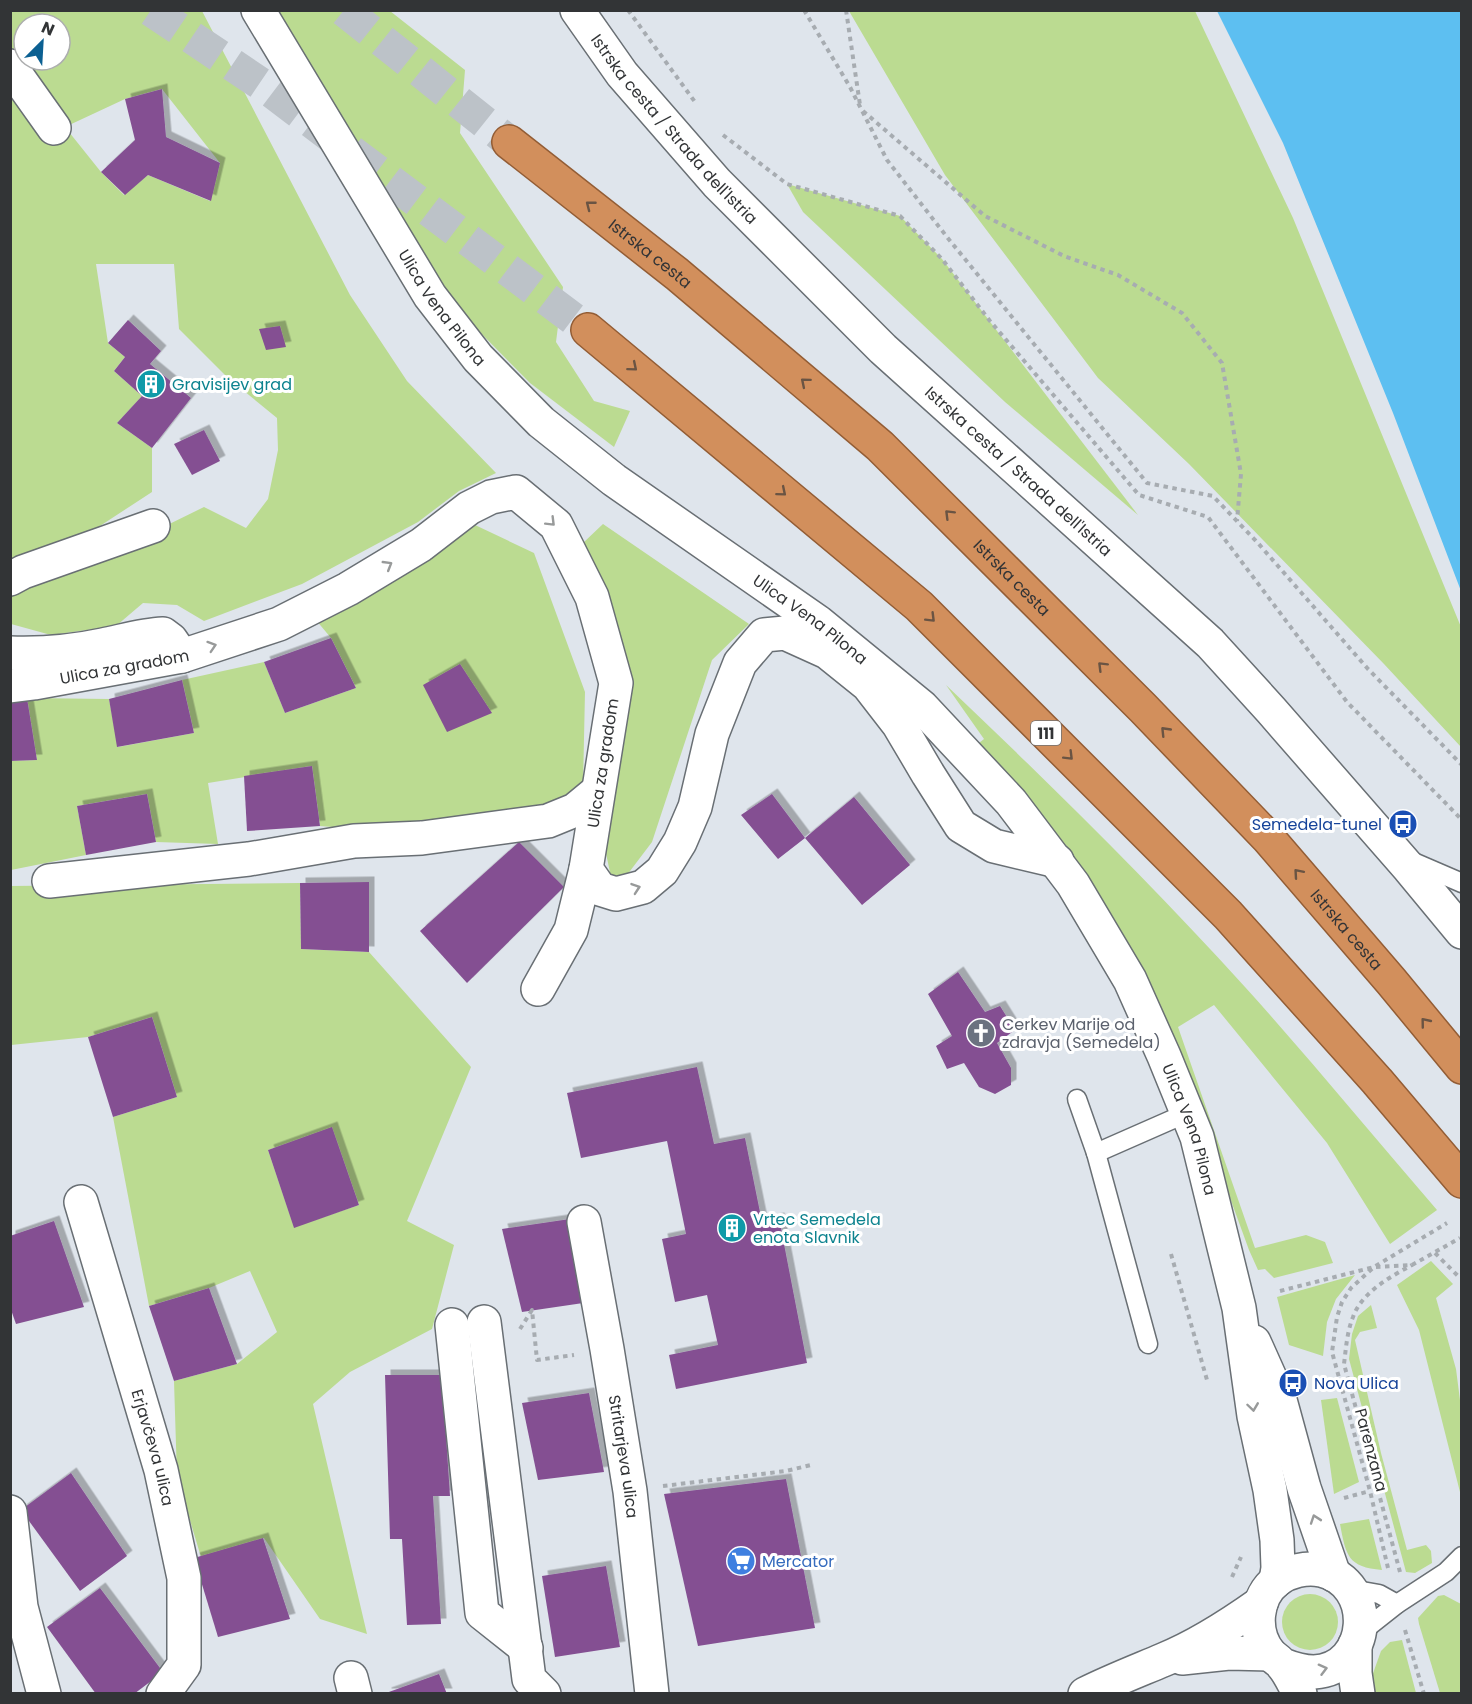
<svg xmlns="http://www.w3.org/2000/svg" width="1472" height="1704" font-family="Poppins,sans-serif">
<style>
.green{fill:#bbdb91;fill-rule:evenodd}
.water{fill:#5dbff1}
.building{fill:#845092;filter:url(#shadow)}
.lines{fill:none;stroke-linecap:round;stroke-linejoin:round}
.trunk-tunnel{stroke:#bcc2c8;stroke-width:33;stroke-dasharray:33 16;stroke-linecap:butt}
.service-casing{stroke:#696f74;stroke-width:21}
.minor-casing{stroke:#696f74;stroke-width:36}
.tertiary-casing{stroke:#696f74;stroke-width:36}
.trunk-casing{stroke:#935d35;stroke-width:36}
.path{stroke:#a7acb1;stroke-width:4;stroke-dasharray:4.5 4.5;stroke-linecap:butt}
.service{stroke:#fff;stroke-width:18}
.minor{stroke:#fff;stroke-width:33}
.tertiary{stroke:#fff;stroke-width:33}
.trunk{stroke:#d28f5c;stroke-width:33}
.oneway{stroke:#6a5443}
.oneway2{stroke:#989a9a}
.labels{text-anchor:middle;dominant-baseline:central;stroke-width:6;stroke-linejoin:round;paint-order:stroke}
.shield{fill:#fff;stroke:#707172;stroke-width:1.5}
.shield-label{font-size:15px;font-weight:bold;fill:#323436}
.street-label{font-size:16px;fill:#323436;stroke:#fff}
.culture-label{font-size:16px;fill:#0d838f;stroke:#fff;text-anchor:start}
.transit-label{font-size:16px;fill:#164399;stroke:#fff;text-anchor:end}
.worship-label{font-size:16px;fill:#5b616d;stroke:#fff;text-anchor:start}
.shop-label{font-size:16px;fill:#366cbe;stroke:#fff;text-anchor:start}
</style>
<defs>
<filter id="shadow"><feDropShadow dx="5.5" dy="-5.5" stdDeviation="0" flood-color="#0004"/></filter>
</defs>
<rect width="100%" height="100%" fill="#dfe5ec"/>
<g class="green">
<path d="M11,11H202L350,295L407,381L496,473L459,491L418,522L302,584L204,621L177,605L143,603L116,626L51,635L11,624V594L149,534L204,507L246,528L268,499L278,450L277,418L228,378L179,329L174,264H96L108,343L125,357L114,371L142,396L117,423L152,448V492L80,539L11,564V97L43,140L65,127L11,51ZM24,24H60V60H24ZM162,89L220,163L210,201L148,175L124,195L101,172L65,127L125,99Z"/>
<polygon points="273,11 390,11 465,70 460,133 563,287 556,342 594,401 630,411 614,447 530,383 469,321 419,250"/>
<polygon points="849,11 1195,11 1293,218 1461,627 1461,747 1384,664 1189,464 1098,378 945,175"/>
<polygon points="787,184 900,216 942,259 1138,515 1005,402 803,212"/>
<polygon points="603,524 749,624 712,660 652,842 627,875 611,877 604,844 618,777 629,677 583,543"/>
<polygon points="475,525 534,553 585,692 583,786 540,810 384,831 320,826 312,766 208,783 218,844 156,842 147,794 77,806 86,855 11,870 11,761 37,760 27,698 109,699 118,747 194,733 182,680 264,662 285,713 356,688 331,638 316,620 329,610"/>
<path d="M946,685C1048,782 1150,882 1245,987C1311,1060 1373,1136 1437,1210L1390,1244L1327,1143L1214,1005L1178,1027L1255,1248L1306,1235L1325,1242L1333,1263L1274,1278L1265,1269L1258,1270L1249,1250L1170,1033L1037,815L979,743L984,739Z"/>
<path d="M300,883L301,949L369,952L471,1067L407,1221L454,1245L432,1329L350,1372L313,1404L367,1634L320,1619L264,1538L201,1557L177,1477L174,1381L237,1364L277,1332L250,1271L209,1288L149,1306L113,1117L177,1097L152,1017L88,1037L11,1045L10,886ZM332,1128L359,1205L294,1227L268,1150Z"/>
<polygon points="1431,1261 1453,1284 1436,1298 1456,1369 1461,1408 1461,1496 1419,1330 1397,1285"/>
<polygon points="1355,1275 1336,1299 1327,1322 1323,1356 1289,1345 1277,1297"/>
<polygon points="1371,1305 1377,1328 1360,1332 1355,1340 1381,1453 1407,1550 1426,1545 1431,1551 1432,1563 1415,1573 1406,1572 1349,1359 1352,1334 1358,1316"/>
<polygon points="1337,1398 1359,1482 1334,1494 1321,1400"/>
<path d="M1369,1519L1382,1570C1348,1567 1346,1556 1340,1524Z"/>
<circle cx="1310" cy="1622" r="28"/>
<polygon points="1444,1595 1461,1604 1461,1693 1440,1693 1419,1624 1418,1618 1438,1596"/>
<polygon points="1402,1640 1416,1693 1368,1693 1367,1690 1381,1651 1390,1642"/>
</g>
<polygon class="water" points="1217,11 1461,11 1461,591 1393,413 1283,143"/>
<g class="building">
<polygon points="162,89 166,137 220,163 211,201 148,175 125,195 101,172 135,140 125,99"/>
<polygon points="128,320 161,351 150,364 191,398 152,448 117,423 142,396 114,371 125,357 108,343"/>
<polygon points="280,326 286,347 266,350 259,329"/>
<polygon points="204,430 220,461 192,475 174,444"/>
<polygon points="331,638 356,688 285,713 264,662"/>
<polygon points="460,664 492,713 447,732 423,685"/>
<polygon points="182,680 194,733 117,747 109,699"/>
<polygon points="27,698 37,760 10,761 10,701"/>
<polygon points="312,766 320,826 247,831 244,776"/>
<polygon points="147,794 156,842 86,855 77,806"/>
<polygon points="772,794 805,838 854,797 910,865 862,905 805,838 778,859 741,815"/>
<polygon points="519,842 564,887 467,983 420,931"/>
<polygon points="369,882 369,952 301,949 300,883"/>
<polygon points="958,972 985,1012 1000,1006 1015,1030 997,1043 1011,1068 1011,1085 995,1094 979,1087 964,1063 947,1069 936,1046 952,1036 928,994"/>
<polygon points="152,1017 177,1097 113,1117 88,1037"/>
<polygon points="697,1067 714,1144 745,1138 762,1222 779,1218 807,1363 676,1389 669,1355 718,1345 707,1295 675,1302 662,1239 686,1234 667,1141 581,1158 567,1093"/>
<polygon points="332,1127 359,1205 294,1228 268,1150"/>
<polygon points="570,1219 590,1302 522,1312 502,1229"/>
<polygon points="54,1221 84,1307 16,1324 10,1307 10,1236"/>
<polygon points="209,1288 237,1364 174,1381 149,1306"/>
<polygon points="385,1375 442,1375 450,1496 433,1496 441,1624 407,1625 402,1539 390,1539"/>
<polygon points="589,1393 604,1472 538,1480 522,1403"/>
<polygon points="71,1473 127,1556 80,1591 21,1510"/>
<polygon points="786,1479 815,1628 698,1646 664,1494"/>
<polygon points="263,1538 290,1619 218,1637 194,1558"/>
<polygon points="606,1566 620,1647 555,1657 542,1576"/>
<polygon points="100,1588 163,1672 134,1694 96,1694 47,1627"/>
<polygon points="439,1674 447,1694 386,1694 386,1693"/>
</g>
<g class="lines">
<g class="trunk-tunnel">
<polyline points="151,10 267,88 588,330"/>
<polyline points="344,10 509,142"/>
</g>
<g class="service-casing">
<g id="service">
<polyline points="1411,861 1462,883"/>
<polyline points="1077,1099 1096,1153 1187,1113"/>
<polyline points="1096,1153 1148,1344"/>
<polyline points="1351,1589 1379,1594 1397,1604"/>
<polyline points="1359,1634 1397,1604 1446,1572 1462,1556"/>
</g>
</g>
<g class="minor-casing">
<g id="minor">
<polyline points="10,66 54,128"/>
<polyline points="10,579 23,572 153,526"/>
<path d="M10,653C39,654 75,651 103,645C123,641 142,635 163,634L171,640L182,656"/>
<path id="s1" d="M10,686L34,683L182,656L279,624L348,589L421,545L469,508L491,497L516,492L556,525L592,597L616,683L586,869L600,889L616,894L643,887L662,871L680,842L695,807L712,734L740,663L764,635L785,633L827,652L868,685L899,725L928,774L961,826L994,846L1057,861"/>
<polyline points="49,881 249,859 354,841 422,838 548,821 575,810 598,791"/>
<polyline points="538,989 571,930 586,869"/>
<path id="s2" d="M81,1202L161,1470L184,1578V1665L163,1694"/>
<path id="s3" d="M584,1222L607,1349L630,1491L652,1694"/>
<polyline points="484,1322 529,1679 544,1694"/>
<polyline points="452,1325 482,1613 526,1648"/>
<polyline points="10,1512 21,1607 44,1694"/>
<polyline points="1182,1658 1229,1653 1270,1654"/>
<polyline points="351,1678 355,1694"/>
<path d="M1085,1694C1111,1681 1137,1671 1163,1660C1198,1646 1230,1625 1261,1603"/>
</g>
</g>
<g class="tertiary-casing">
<g id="tertiary">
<path id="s4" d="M258,10L430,296L478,358L541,422L614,480L818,622L922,707L1011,802L1073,884L1130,980L1164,1056L1197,1137L1239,1308L1254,1416L1270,1490L1277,1540L1278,1568L1276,1581"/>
<path id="s5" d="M577,10L622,74L717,183L883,349L1210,643L1271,710L1409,868L1462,932"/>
<polyline points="1254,1342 1280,1400 1304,1488 1334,1575"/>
<polyline points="1355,1645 1355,1673 1358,1694"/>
<path d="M1283,1665C1293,1669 1303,1672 1314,1672C1372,1669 1377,1583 1321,1570C1306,1567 1289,1571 1277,1580C1255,1597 1252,1632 1270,1654C1274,1658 1280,1661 1283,1666C1290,1674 1294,1685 1300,1694"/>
</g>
</g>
<g class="trunk-casing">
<g id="trunk">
<path id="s6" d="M509,142L677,274L880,446L1143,708L1268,838L1391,981L1462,1067"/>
<polyline points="588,330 919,606 1228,915 1377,1081 1462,1181"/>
</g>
</g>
<g class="path">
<polyline points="628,10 695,102"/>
<polyline points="804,10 850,87 887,160 947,237 1147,483 1213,496 1257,542 1368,669 1462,765"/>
<polyline points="846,10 860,105"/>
<polyline points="863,111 985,216 1064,256 1118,275 1182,313 1222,363 1241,474 1237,521"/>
<polyline points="723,135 787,184 900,216 942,259 990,321 1139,495 1208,517 1347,702 1462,820"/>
<polyline points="1435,1253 1460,1278"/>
<polyline points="1171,1254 1207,1380"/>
<polyline points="1280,1291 1374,1267 1412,1265 1460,1238"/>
<polyline points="520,1329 532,1310 537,1360 574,1355"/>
<polyline points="663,1486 786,1471 811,1465"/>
<polyline points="1344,1498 1370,1491"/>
<polyline points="1388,1568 1370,1491 1332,1352 1337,1317 1342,1302 1351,1288 1374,1267 1447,1223"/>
<path d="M1400,1572L1344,1364C1346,1348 1347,1332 1353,1317C1362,1292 1390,1277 1412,1265"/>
<polyline points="1232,1577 1241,1557"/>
<polyline points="1405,1630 1424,1694"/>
</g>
<use href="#service" class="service"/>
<use href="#minor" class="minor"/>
<use href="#tertiary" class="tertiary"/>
<use href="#trunk" class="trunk"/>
</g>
<defs><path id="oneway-chevron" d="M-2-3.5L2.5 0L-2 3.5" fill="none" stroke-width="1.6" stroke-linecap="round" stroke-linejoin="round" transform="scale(1.5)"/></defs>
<g class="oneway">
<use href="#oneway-chevron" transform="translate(590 205) rotate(-142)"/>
<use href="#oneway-chevron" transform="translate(633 367) rotate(40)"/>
<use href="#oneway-chevron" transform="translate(805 382) rotate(-140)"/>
<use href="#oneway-chevron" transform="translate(782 492) rotate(40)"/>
<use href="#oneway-chevron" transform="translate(949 514) rotate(-135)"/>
<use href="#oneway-chevron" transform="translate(931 618) rotate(45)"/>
<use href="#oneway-chevron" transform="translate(1102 666) rotate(-135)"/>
<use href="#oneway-chevron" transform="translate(1165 731) rotate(-134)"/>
<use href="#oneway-chevron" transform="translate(1069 756) rotate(45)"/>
<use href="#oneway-chevron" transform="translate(1298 873) rotate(-131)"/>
<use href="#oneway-chevron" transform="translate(1425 1022) rotate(-129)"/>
</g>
<g class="oneway2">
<use href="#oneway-chevron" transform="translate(551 522) rotate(45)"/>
<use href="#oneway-chevron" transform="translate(388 565) rotate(-31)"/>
<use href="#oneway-chevron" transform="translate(212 646) rotate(-18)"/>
<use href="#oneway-chevron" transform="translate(636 888) rotate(-19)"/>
<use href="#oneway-chevron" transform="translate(1253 1407) rotate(82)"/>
<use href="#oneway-chevron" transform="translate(1315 1519) rotate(-109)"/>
<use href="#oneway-chevron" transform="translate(1323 1669) rotate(-15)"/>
</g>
<defs>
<g id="building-disc" transform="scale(1.5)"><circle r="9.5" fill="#0f9aa8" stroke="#fff"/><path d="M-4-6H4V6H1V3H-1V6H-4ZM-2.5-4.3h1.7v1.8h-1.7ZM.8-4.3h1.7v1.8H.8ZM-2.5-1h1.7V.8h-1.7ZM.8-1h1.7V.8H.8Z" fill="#fff"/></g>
<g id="bus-disc" transform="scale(1.5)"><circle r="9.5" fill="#1a4fb4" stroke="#fff"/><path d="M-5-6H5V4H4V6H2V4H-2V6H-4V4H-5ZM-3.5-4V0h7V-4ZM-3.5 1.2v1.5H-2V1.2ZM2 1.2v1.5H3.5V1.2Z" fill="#fff"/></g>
<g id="church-disc" transform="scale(1.5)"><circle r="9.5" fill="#6b7280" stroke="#fff"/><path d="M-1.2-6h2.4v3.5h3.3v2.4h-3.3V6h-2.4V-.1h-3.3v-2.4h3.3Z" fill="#fff"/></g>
<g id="supermarket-disc" transform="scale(1.5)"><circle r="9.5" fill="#3f7fe0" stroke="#fff"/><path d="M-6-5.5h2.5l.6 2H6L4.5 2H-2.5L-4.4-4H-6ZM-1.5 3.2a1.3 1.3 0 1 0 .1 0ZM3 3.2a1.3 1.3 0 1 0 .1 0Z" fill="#fff"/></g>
</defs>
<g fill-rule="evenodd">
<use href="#building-disc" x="151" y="384"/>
<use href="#bus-disc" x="1403" y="824"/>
<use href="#church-disc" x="981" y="1033"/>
<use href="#building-disc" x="732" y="1228"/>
<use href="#bus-disc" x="1293" y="1383"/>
<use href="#supermarket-disc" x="741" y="1561"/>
</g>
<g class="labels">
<rect class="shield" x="1031" y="721" width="30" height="24" rx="4.5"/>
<g class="shield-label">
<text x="1046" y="733">111</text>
</g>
<g class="street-label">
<text stroke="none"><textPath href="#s5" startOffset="154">Istrska cesta / Strada dell'Istria</textPath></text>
<text stroke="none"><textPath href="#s6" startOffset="180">Istrska cesta</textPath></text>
<text stroke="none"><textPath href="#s4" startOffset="350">Ulica Vena Pilona</textPath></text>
<text stroke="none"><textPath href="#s5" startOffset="640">Istrska cesta / Strada dell'Istria</textPath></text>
<text stroke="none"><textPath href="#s6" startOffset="666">Istrska cesta</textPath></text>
<text stroke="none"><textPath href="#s4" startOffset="836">Ulica Vena Pilona</textPath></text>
<text stroke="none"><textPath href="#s1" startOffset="116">Ulica za gradom</textPath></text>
<text transform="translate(603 763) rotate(-81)">Ulica za gradom</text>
<text stroke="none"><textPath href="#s6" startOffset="1152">Istrska cesta</textPath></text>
<text stroke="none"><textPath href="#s4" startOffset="1484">Ulica Vena Pilona</textPath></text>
<text stroke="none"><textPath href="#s2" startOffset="256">Erjavčeva ulica</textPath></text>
<text transform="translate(1371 1450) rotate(75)">Parenzana</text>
<text stroke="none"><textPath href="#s3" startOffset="238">Stritarjeva ulica</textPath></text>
</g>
<g class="culture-label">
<text x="172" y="384">Gravisijev grad</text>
<text x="753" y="1219">Vrtec Semedela<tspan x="753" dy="18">enota Slavnik</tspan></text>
</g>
<g class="transit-label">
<text x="1382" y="824">Semedela-tunel</text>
<text x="1314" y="1383" text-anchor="start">Nova Ulica</text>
</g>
<g class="worship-label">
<text x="1002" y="1024">Cerkev Marije od<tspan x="1002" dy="18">zdravja (Semedela)</tspan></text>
</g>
<g class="shop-label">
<text x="762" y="1561">Mercator</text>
</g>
</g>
<rect width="1472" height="1704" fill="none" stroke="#323436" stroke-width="24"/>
<g transform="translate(42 42) rotate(24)"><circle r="28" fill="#ffffff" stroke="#adaeaf" stroke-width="1.5"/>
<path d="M0-4.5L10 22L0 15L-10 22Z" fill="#0b6092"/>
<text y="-9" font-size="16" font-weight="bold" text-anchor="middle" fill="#323436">N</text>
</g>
</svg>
